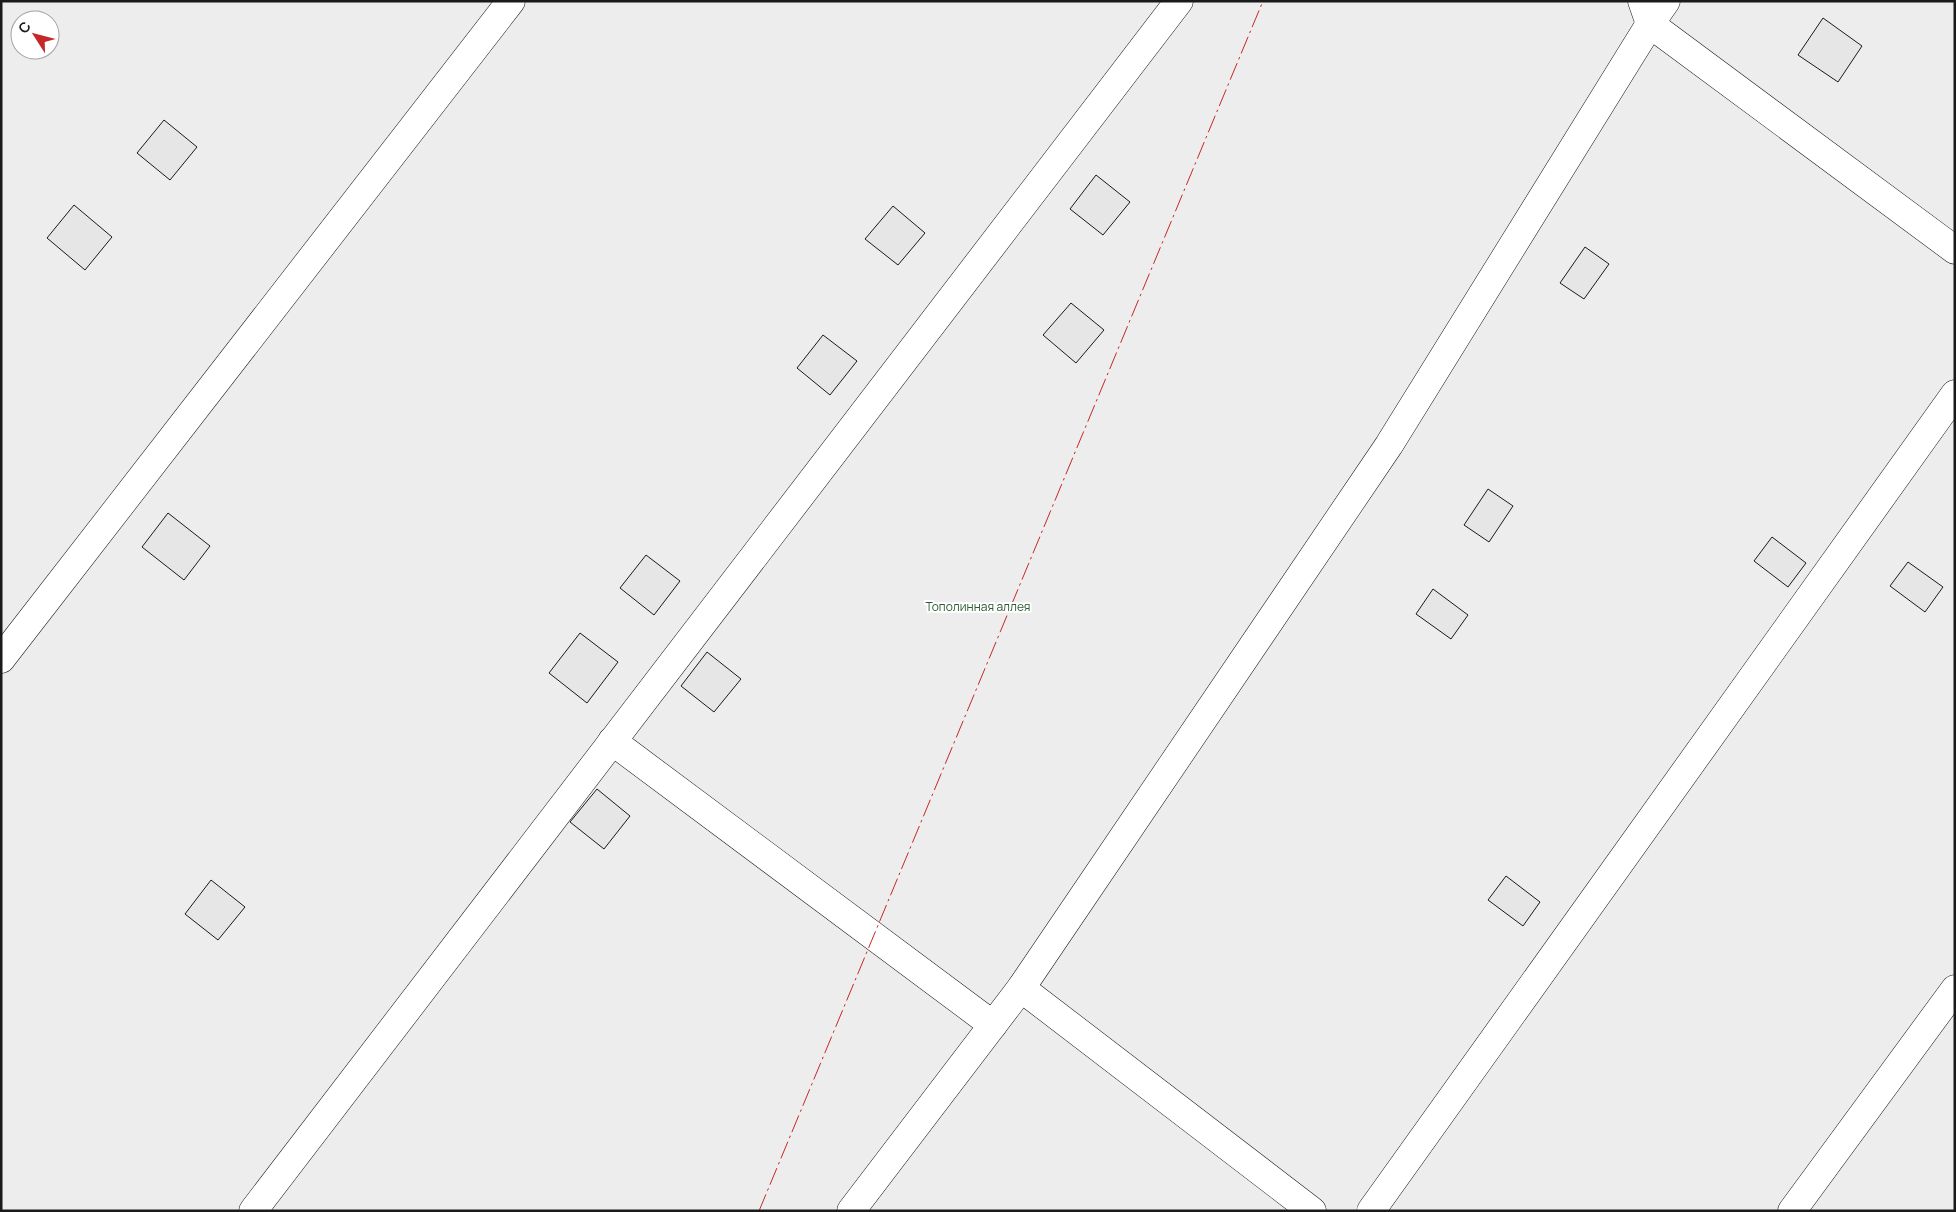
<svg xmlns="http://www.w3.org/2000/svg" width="1956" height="1212" font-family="Manrope,sans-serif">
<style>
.built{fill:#ededed;stroke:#6a6a6a;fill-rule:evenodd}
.building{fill:#e6e6e6;stroke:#1a1a1a}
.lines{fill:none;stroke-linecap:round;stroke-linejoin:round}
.minor-casing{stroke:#1a1a1a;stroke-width:29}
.minor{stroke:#fff;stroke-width:28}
.power{stroke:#c62828;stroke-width:1;stroke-dasharray:18 4 2.5 4;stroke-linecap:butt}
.labels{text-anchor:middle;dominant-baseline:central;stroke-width:4;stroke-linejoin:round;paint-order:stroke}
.park-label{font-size:12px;fill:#2b5a34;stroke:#fff}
</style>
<rect width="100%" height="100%" fill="#fff"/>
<path class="built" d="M1,1H1955V1211H1ZM20,20H50V50H20Z"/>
<g class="building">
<polygon points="1823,18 1862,46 1838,82 1798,55"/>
<polygon points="164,120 197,147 170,180 137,153"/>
<polygon points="1096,175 1130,202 1103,235 1070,209"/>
<polygon points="74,205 112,237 85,270 47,238"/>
<polygon points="893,206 925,233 898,265 865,239"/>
<polygon points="1585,247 1609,264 1584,299 1560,283"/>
<polygon points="1071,303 1104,330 1076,363 1043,335"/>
<polygon points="823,335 857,361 830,395 797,368"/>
<polygon points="1488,489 1513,506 1489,542 1464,525"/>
<polygon points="168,513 210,546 184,580 142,547"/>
<polygon points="1772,537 1806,563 1788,587 1754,561"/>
<polygon points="646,555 680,581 654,615 620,588"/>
<polygon points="1908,562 1943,587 1925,612 1890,586"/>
<polygon points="1433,589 1468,615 1451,639 1416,614"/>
<polygon points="580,633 618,662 587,703 549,673"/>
<polygon points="707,652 741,679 714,712 681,686"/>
<polygon points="597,789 630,816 604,849 570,822"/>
<polygon points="1506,876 1540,902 1523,926 1488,900"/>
<polygon points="211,880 245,907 218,940 185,914"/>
</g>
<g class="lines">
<g class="minor-casing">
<g id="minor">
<polyline points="1642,1 1650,24 1955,250"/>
<polyline points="1,659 511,1"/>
<polyline points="612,741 993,1025"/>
<polyline points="1021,988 1312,1211"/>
<polyline points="253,1211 1179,1"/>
<polyline points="851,1211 1021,988 1389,445 1650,24 1666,1"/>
<polyline points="1371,1211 1955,394"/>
<polyline points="1792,1211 1955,989"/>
</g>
</g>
<use href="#minor" class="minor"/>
<polyline class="power" points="759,1211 1263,1"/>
</g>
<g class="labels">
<g class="park-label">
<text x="978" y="606">Тополинная аллея</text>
</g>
</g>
<rect width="1956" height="1212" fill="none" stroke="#1a1a1a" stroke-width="5"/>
<g transform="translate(35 35) rotate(306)"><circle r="24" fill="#ffffff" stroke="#a3a3a3"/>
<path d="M0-4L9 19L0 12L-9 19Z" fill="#c62828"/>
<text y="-8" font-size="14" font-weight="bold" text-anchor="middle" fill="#1a1a1a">С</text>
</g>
</svg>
